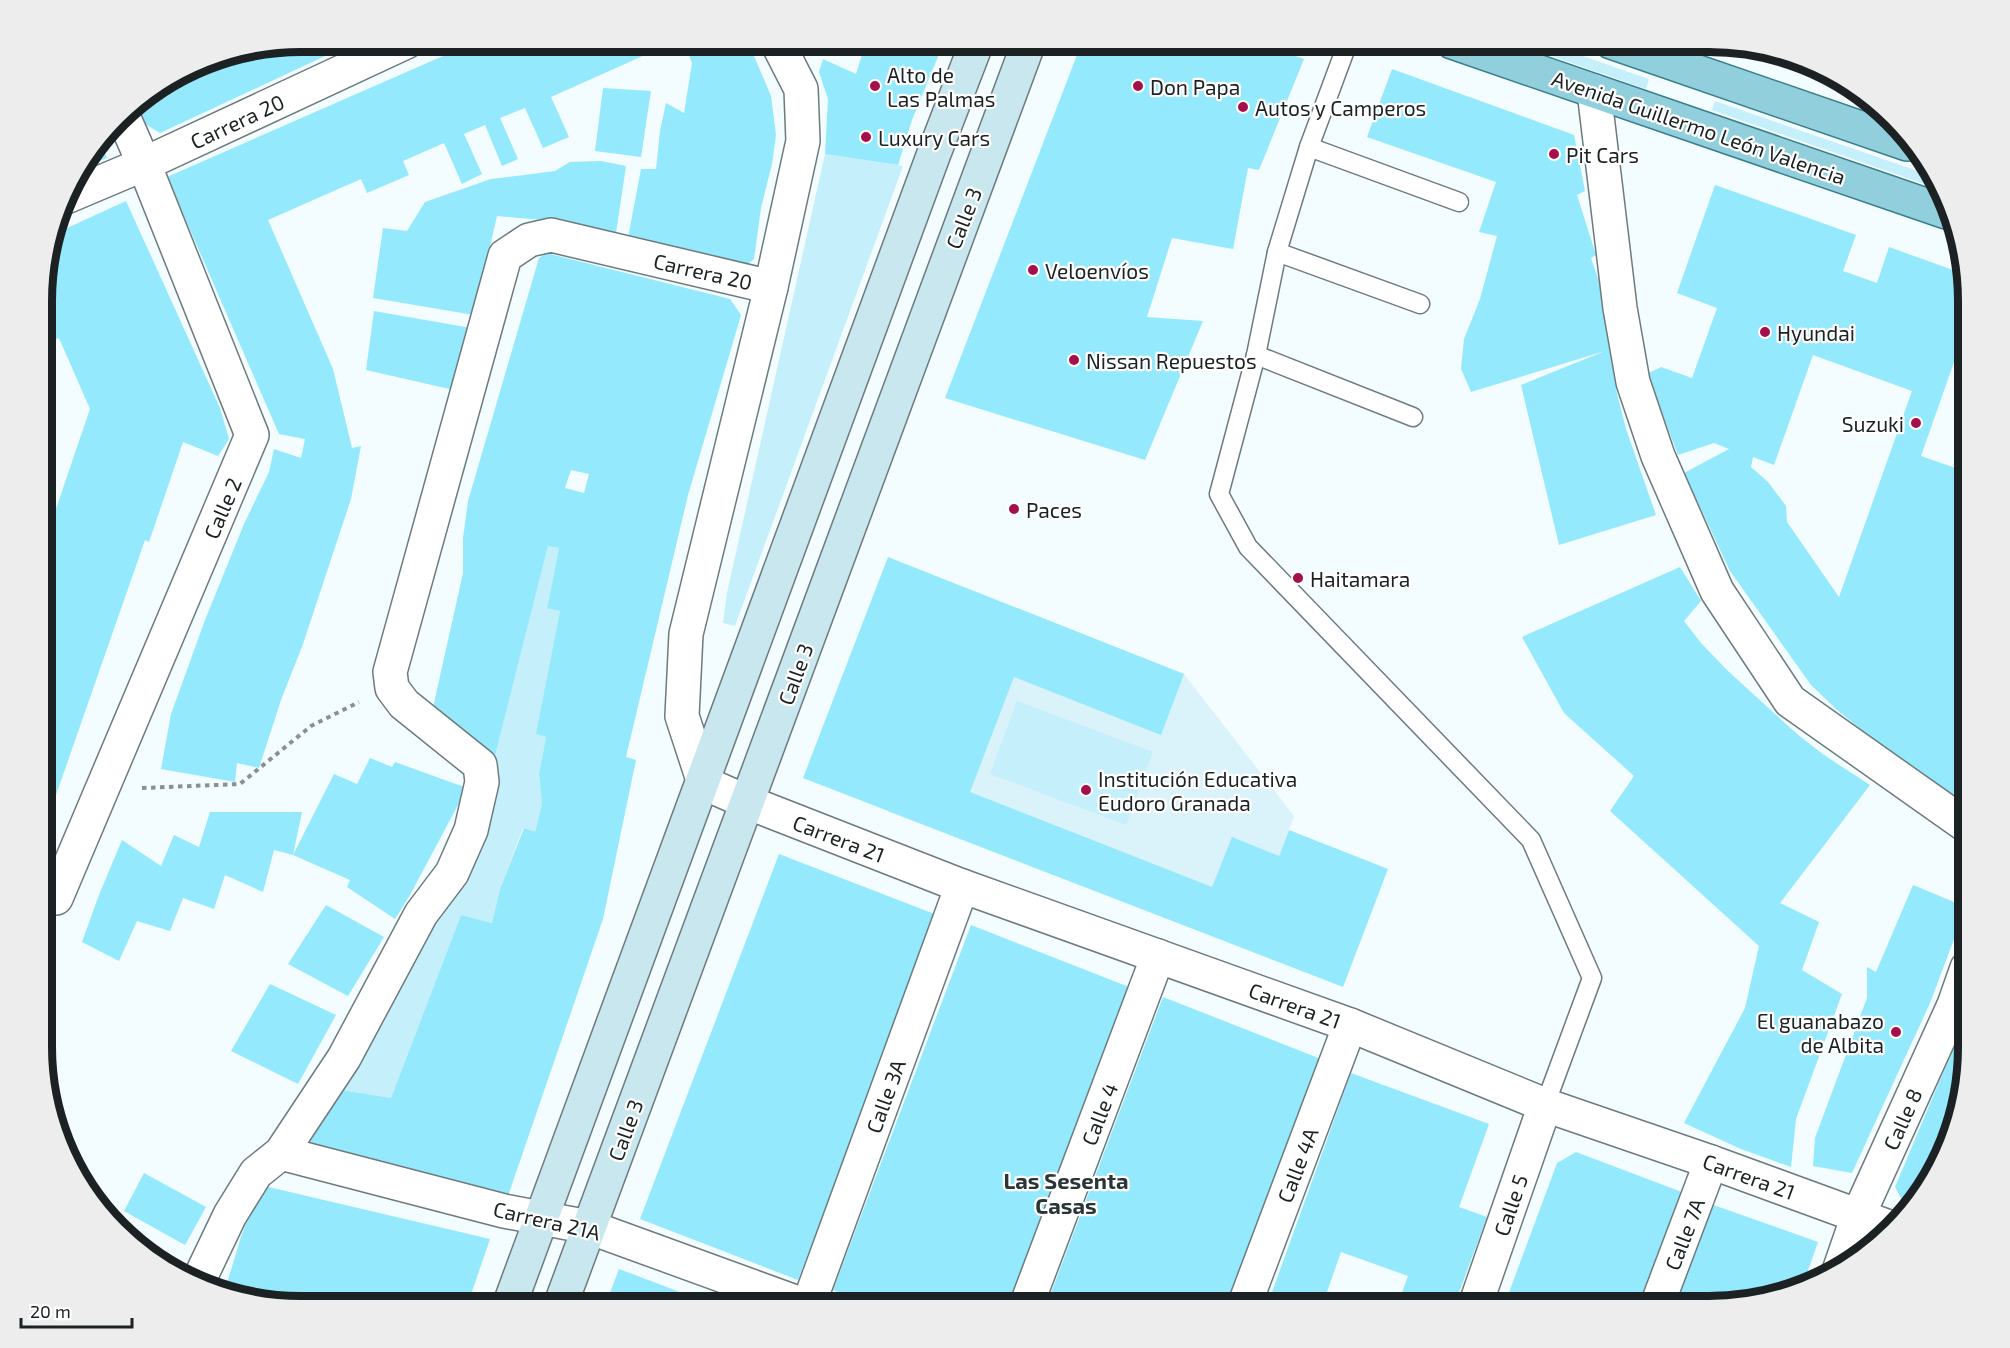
<svg xmlns="http://www.w3.org/2000/svg" width="2010" height="1348" font-family="'Exo 2',sans-serif">
<style>
.built{fill:#daf2f9}
.green{fill:#c5effa}
.building{fill:#95e9fd;fill-rule:evenodd}
.lines{fill:none;stroke-linecap:round;stroke-linejoin:round}
.lane-casing{stroke:#6e7b7e;stroke-width:21}
.street-casing{stroke:#6e7b7e;stroke-width:36}
.secondary-casing{stroke:#6e7b7e;stroke-width:36}
.primary-casing{stroke:#397e8d;stroke-width:36}
.path{stroke:#8a9193;stroke-width:4;stroke-dasharray:4.5 4.5;stroke-linecap:butt}
.lane{stroke:#fff;stroke-width:18}
.street{stroke:#fff;stroke-width:33}
.secondary{stroke:#c8e7ee;stroke-width:33}
.primary{stroke:#91cfdd;stroke-width:33}
.poi-dot{fill:#a40f4d;stroke:#fff;stroke-width:2}
.labels{text-anchor:middle;dominant-baseline:central;stroke-width:4.5;stroke-linejoin:round;paint-order:stroke}
.poi-label{font-size:21px;fill:#1c2223;stroke:#fff;text-anchor:start}
.street-label{font-size:21px;fill:#1c2223;stroke:#fff}
.neighbourhood-label{font-size:22px;font-weight:bold;fill:#2a3538;stroke:#fff}
.rim{fill:none;stroke:#1c2223;stroke-width:8}
</style>
<rect width="100%" height="100%" fill="#f3fcfe"/>
<polygon class="built" points="974,591 1184,674 1294,816 1244,948 889,812"/>
<g class="green">
<polygon points="1512,42 1542,42 1649,79 1646,89"/>
<polygon points="1715,101 1935,177 1939,189 1712,110"/>
<polygon points="825,154 903,166 735,626 723,623 727,593"/>
<polygon points="548,546 559,548 547,607 560,611 537,734 546,737 539,774 542,804 535,832 523,828 500,889 492,923 461,915 391,1098 336,1089 494,760"/>
<polygon points="1017,701 1153,752 1126,825 990,774"/>
</g>
<g class="building">
<polygon points="301,42 355,42 160,133 145,124 135,103 202,62"/>
<polygon points="475,42 674,42 551,97 569,137 543,148 525,108 500,118 518,159 502,166 485,125 464,134 482,174 462,184 444,143 403,161 409,175 367,193 361,179 268,220 333,369 352,448 361,446 351,499 303,644 281,700 259,768 237,763 235,782 161,769 171,714 205,620 244,524 269,472 274,449 301,458 305,439 279,434 167,177"/>
<polygon points="684,42 748,42 771,96 776,135 772,164 761,208 754,259 742,269 627,243 641,169 656,169 660,131 666,103 684,113 692,63"/>
<polygon points="866,42 944,42 912,120 898,165 825,154 828,99 819,72 823,59 856,74"/>
<polygon points="1082,42 1256,42 1304,59 1259,170 1248,168 1233,249 1172,238 1147,317 1203,321 1145,460 945,398"/>
<polygon points="1392,69 1574,135 1585,191 1577,195 1596,255 1591,258 1600,284 1617,393 1626,429 1656,515 1559,545 1521,385 1605,351 1471,392 1461,369 1464,339 1480,299 1497,236 1479,232 1496,182 1367,137"/>
<polygon points="603,88 651,91 641,157 595,151"/>
<polygon points="101,144 107,158 83,168 94,154"/>
<polygon points="601,161 626,166 616,233 586,229 553,221 497,216 474,315 373,298 383,228 407,231 425,202 491,179 555,171 570,162"/>
<path d="M1715,185L1856,235L1843,271L1877,283L1889,247L1964,274L1967,284V325L1921,456L1967,472V809L1884,748L1836,709L1811,685L1730,571L1684,473L1729,449L1714,443L1678,455L1647,374L1661,367L1692,378L1717,308L1677,293ZM1813,355L1912,391L1839,597L1787,522L1786,506L1768,482L1751,467L1753,457L1774,465Z"/>
<polygon points="126,201 220,408 229,439 218,456 183,442 149,542 145,540 56,795 53,833 44,835 44,544 90,409 59,338 44,344 44,268 54,234"/>
<path d="M546,253L730,299L741,315L688,495L626,757L636,760L603,919L508,1196L305,1144L336,1089L391,1098L461,915L492,923L500,889L524,828L535,832L542,804L539,774L546,737L536,734L560,611L547,608L559,548L548,546L494,760L430,721L463,573V538L468,501L539,258ZM571,470L589,474L584,493L565,488Z"/>
<polygon points="374,311 471,328 454,390 366,370"/>
<polygon points="888,557 1184,674 1161,735 1014,677 970,792 1212,887 1232,837 1279,856 1289,830 1388,869 1343,987 803,778"/>
<polygon points="1680,567 1701,601 1684,621 1701,643 1728,671 1797,734 1824,755 1870,785 1780,903 1819,922 1802,970 1842,994 1796,1119 1791,1167 1741,1149 1684,1123 1745,1008 1759,946 1610,811 1634,776 1564,713 1522,637"/>
<polygon points="370,758 392,767 395,762 467,788 410,895 395,919 347,887 350,880 293,855 274,850 263,892 225,875 214,909 183,898 170,931 137,921 119,961 82,942 99,895 122,840 161,866 174,835 199,847 210,812 302,812 293,855 334,774 357,784"/>
<polygon points="779,854 937,915 798,1280 640,1219"/>
<polygon points="1913,885 1966,907 1930,1003 1852,1173 1813,1166 1815,1138 1867,998 1867,967 1876,972"/>
<polygon points="326,905 384,937 348,996 288,964"/>
<polygon points="971,925 1129,987 1008,1306 873,1306 833,1290"/>
<polygon points="270,984 336,1015 298,1084 231,1051"/>
<polygon points="1163,997 1321,1059 1227,1306 1046,1306"/>
<polygon points="1967,1016 1967,1064 1954,1130 1924,1191 1906,1208 1895,1187"/>
<polygon points="1351,1073 1489,1124 1459,1207 1487,1217 1454,1306 1397,1306 1408,1276 1341,1252 1322,1306 1267,1306"/>
<polygon points="1576,1152 1687,1194 1646,1305 1504,1306 1557,1163"/>
<polygon points="144,1173 206,1207 185,1245 124,1211"/>
<polygon points="260,1185 490,1239 467,1306 301,1306 224,1293 241,1237"/>
<polygon points="1705,1202 1818,1242 1804,1282 1726,1305 1668,1305"/>
<polygon points="619,1269 672,1289 714,1306 605,1306"/>
</g>
<g class="lines">
<g class="lane-casing">
<g id="lane">
<polyline points="1348,42 1309,147 1277,252 1256,355 1219,494 1248,547 1531,840 1592,978 1545,1105"/>
<polyline points="1309,147 1459,202"/>
<polyline points="1277,252 1420,304"/>
<polyline points="1256,355 1413,417"/>
</g>
</g>
<g class="street-casing">
<g id="street">
<polyline points="777,42 801,89 803,141 771,287 686,634 682,716 704,783 747,802 962,886 1350,1025 1545,1105 1711,1162 1886,1226"/>
<polyline points="1594,91 1620,308 1633,382 1658,456 1717,591 1790,701 1967,826"/>
<polyline points="66,197 144,164 406,42"/>
<polyline points="56,898 252,435 144,164 123,116"/>
<polyline points="281,1153 504,1211 589,1227 806,1306"/>
<polyline points="1839,1271 1858,1216 1954,1005 1967,968"/>
<polyline points="198,1282 230,1215 256,1173 281,1153 344,1058 421,914 452,873 471,830 482,782 480,765 404,704 392,688 390,672 505,256 529,240 551,235 771,287"/>
<polyline points="1657,1305 1711,1162"/>
<polyline points="808,1306 962,886"/>
<polyline points="1026,1306 1158,956"/>
<polyline points="1244,1306 1350,1025"/>
<polyline points="1475,1306 1545,1105"/>
</g>
</g>
<g class="secondary-casing">
<g id="secondary">
<polyline points="509,1306 933,156 977,42"/>
<polyline points="560,1306 1029,42"/>
</g>
</g>
<g class="primary-casing">
<g id="primary">
<polyline points="1452,42 1946,212"/>
<polyline points="1611,42 1907,144"/>
</g>
</g>
<polyline class="path" points="142,788 240,784 311,726 359,702"/>
<use href="#lane" class="lane"/>
<use href="#street" class="street"/>
<use href="#secondary" class="secondary"/>
<use href="#primary" class="primary"/>
</g>
<g class="poi-dot">
<circle cx="875" cy="86" r="6"/>
<circle cx="1138" cy="86" r="6"/>
<circle cx="1243" cy="107" r="6"/>
<circle cx="866" cy="137" r="6"/>
<circle cx="1554" cy="154" r="6"/>
<circle cx="1033" cy="270" r="6"/>
<circle cx="1765" cy="332" r="6"/>
<circle cx="1074" cy="360" r="6"/>
<circle cx="1916" cy="423" r="6"/>
<circle cx="1014" cy="509" r="6"/>
<circle cx="1298" cy="578" r="6"/>
<circle cx="1086" cy="790" r="6"/>
<circle cx="1896" cy="1032" r="6"/>
</g>
<g class="labels">
<g class="poi-label">
<text x="887" y="74">Alto de<tspan x="887" dy="24">Las Palmas</tspan></text>
<text x="1150" y="86">Don Papa</text>
<text x="1255" y="107">Autos y Camperos</text>
<text x="878" y="137">Luxury Cars</text>
<text x="1566" y="154">Pit Cars</text>
<text x="1045" y="270">Veloenvíos</text>
<text x="1777" y="332">Hyundai</text>
<text x="1086" y="360">Nissan Repuestos</text>
<text x="1904" y="423" text-anchor="end">Suzuki</text>
<text x="1026" y="509">Paces</text>
<text x="1310" y="578">Haitamara</text>
<text x="1098" y="778">Institución Educativa<tspan x="1098" dy="24">Eudoro Granada</tspan></text>
<text x="1884" y="1020" text-anchor="end">El guanabazo<tspan x="1884" dy="24">de Albita</tspan></text>
</g>
<g class="street-label">
<text transform="translate(237 121) rotate(-25)">Carrera 20</text>
<text transform="translate(1699 127) rotate(19)">Avenida Guillermo León Valencia</text>
<text transform="translate(963 218) rotate(-69)">Calle 3</text>
<text transform="translate(703 271) rotate(13)">Carrera 20</text>
<text transform="translate(222 508) rotate(-67)">Calle 2</text>
<text transform="translate(795 674) rotate(-70)">Calle 3</text>
<text transform="translate(839 838) rotate(21)">Carrera 21</text>
<text transform="translate(1295 1005) rotate(20)">Carrera 21</text>
<text transform="translate(885 1096) rotate(-70)">Calle 3A</text>
<text transform="translate(1099 1114) rotate(-69)">Calle 4</text>
<text transform="translate(1902 1119) rotate(-66)">Calle 8</text>
<text transform="translate(625 1130) rotate(-70)">Calle 3</text>
<text transform="translate(1297 1165) rotate(-69)">Calle 4A</text>
<text transform="translate(1749 1176) rotate(20)">Carrera 21</text>
<text transform="translate(1510 1205) rotate(-71)">Calle 5</text>
<text transform="translate(547 1220) rotate(13)">Carrera 21A</text>
<text transform="translate(1684 1234) rotate(-69)">Calle 7A</text>
</g>
<g class="neighbourhood-label">
<text x="1066" y="1180">Las Sesenta<tspan x="1066" dy="25">Casas</tspan></text>
</g>
</g>
<path d="M0 0H2010V1348H0ZM301 52H1709A249 249 0 0 1 1958 301V1047A249 249 0 0 1 1709 1296H301A249 249 0 0 1 52 1047V301A249 249 0 0 1 301 52Z" fill="#ededed" fill-rule="evenodd"/>
<path class="rim" d="M301 52H1709A249 249 0 0 1 1958 301V1047A249 249 0 0 1 1709 1296H301A249 249 0 0 1 52 1047V301A249 249 0 0 1 301 52Z"/>
<path d="M21 1318v9h111v-9" fill="none" stroke="#1c2223" stroke-width="3"/>
<text x="30" y="1318" font-size="18" fill="#1c2223" stroke="#ffffff" stroke-width="4.5" paint-order="stroke">20 m</text>
</svg>
